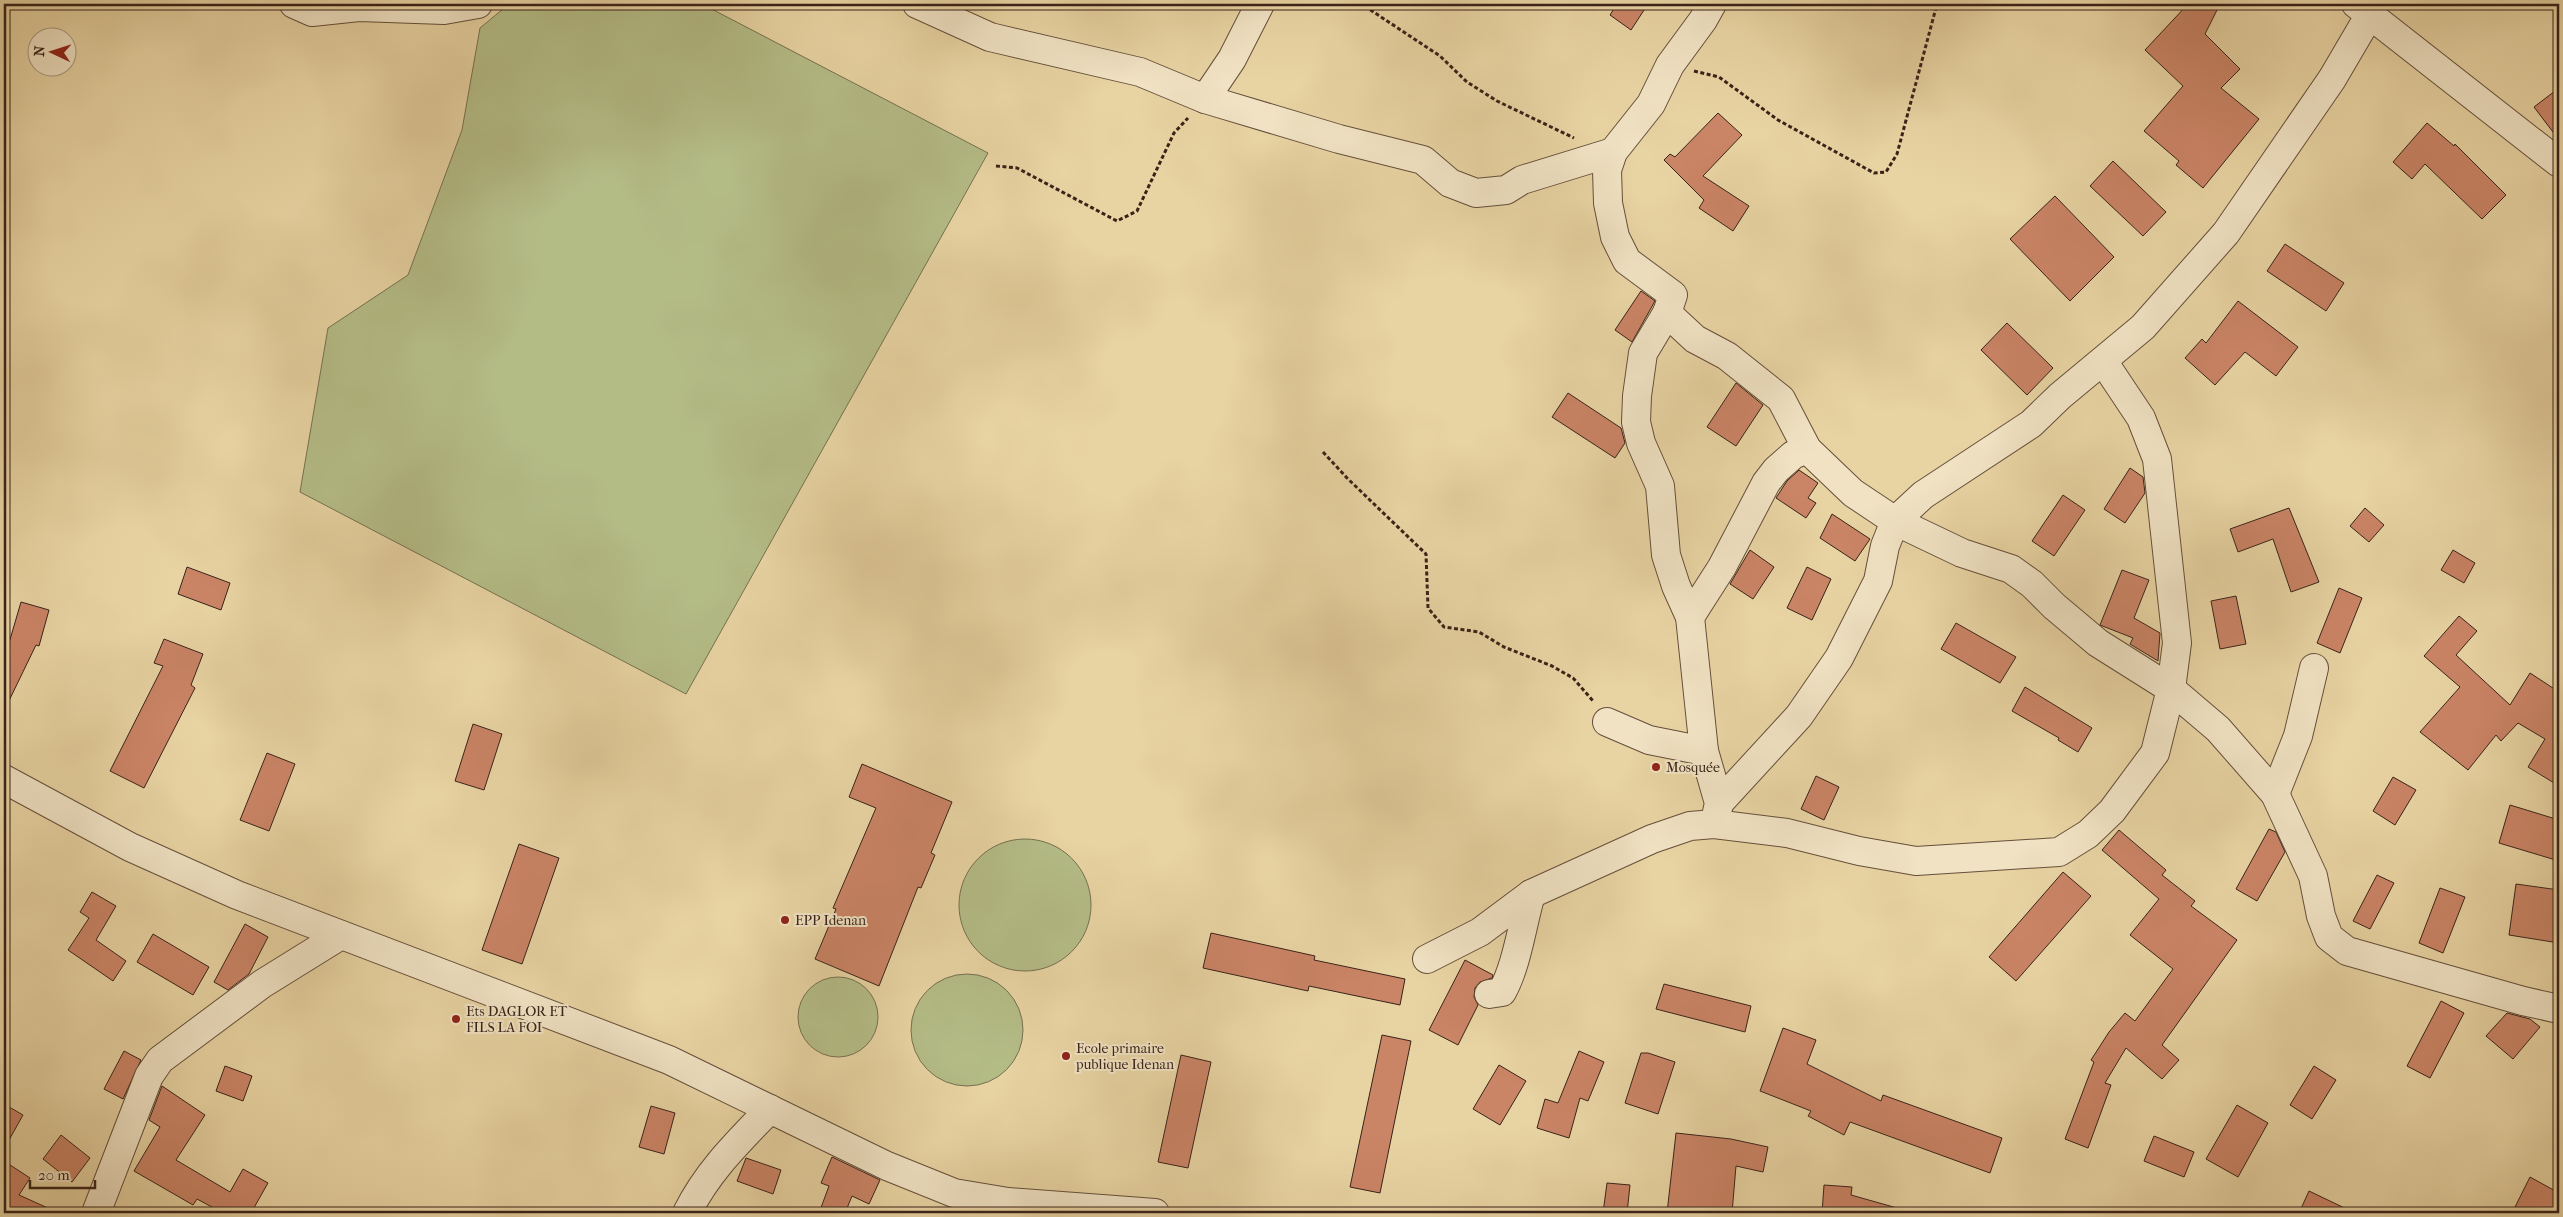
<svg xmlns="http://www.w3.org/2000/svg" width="2563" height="1217" font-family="'IM FELL French Canon',serif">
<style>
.green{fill:#b4bc86;stroke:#767050}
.building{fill:#ca8466;stroke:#392319}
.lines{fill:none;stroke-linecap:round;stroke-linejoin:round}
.minor-casing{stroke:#654f3b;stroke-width:30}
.path{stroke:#392319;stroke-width:3;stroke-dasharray:4 2.5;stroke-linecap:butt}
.minor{stroke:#f0e2c3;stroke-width:28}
.poi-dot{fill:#8f2418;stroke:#f0e2c3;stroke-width:2}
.labels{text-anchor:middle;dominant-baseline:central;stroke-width:4;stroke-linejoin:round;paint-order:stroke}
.poi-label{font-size:14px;fill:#392319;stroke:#f0e2c3;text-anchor:start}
</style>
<rect width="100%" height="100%" fill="#e8d3a2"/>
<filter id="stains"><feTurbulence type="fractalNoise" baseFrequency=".004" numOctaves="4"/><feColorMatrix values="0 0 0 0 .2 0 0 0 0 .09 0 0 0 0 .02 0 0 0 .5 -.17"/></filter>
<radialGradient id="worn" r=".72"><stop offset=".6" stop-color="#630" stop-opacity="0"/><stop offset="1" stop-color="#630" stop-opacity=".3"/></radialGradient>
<g class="green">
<polygon points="509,4 575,4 581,6 586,4 702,4 988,153 686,694 300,492 328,328 408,275 462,130 480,28"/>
<circle cx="1025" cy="905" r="66"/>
<circle cx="967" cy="1030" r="56"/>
<circle cx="838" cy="1017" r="40"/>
</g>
<g class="building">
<polygon points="1617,4 1648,4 1631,30 1610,15"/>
<polygon points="2188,4 2220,4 2205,34 2240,69 2221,88 2259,119 2203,188 2176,165 2179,161 2144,131 2183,86 2145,50"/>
<polygon points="2559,88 2559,140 2534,107"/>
<polygon points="1718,113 1742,135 1703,176 1749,206 1733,231 1699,208 1704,200 1664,160 1670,154 1675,157"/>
<polygon points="2427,123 2454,146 2455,144 2506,195 2482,219 2425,164 2412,179 2393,162"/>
<polygon points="2113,161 2166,212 2143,236 2090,186"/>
<polygon points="2055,196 2114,257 2070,301 2010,239"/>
<polygon points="2285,244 2344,283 2326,311 2267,271"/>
<polygon points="1641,291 1655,301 1632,342 1615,330"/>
<polygon points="2238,301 2298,347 2276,376 2245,352 2215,385 2185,358 2202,339 2206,343"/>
<polygon points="2007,323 2053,368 2027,395 1981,350"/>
<polygon points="1736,383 1763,405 1736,446 1707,427"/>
<polygon points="1568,393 1621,428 1625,443 1615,458 1552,417"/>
<polygon points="2130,468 2143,477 2145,493 2125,523 2104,509"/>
<polygon points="1799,470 1818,483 1808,498 1816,503 1806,518 1776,498 1787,481"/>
<polygon points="2063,495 2085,510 2054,556 2032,541"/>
<polygon points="2289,508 2319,582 2291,592 2273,539 2238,552 2230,529"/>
<polygon points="2365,508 2384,525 2369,542 2350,526"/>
<polygon points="1832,514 1870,539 1855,561 1820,538"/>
<polygon points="1750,550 1774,567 1753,599 1730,584"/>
<polygon points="2453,550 2475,563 2464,583 2441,570"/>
<polygon points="187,567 230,583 221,610 178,594"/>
<polygon points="1807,567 1831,579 1812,620 1787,608"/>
<polygon points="2122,570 2149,580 2134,618 2160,633 2158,661 2130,644 2133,638 2100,625"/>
<polygon points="2339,588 2362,598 2340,653 2317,643"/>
<polygon points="2236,596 2246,644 2220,649 2211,601"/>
<polygon points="21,602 49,610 39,646 36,645 4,711 4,640 9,643"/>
<polygon points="2459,616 2477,631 2456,655 2510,705 2530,673 2559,692 2559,786 2528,767 2545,739 2518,723 2501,741 2496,735 2468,770 2420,732 2460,687 2424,656"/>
<polygon points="1956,623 2016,657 2000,683 1941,649"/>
<polygon points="164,639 203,654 191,685 195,688 144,788 110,771 163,666 154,663"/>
<polygon points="2025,687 2092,728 2078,752 2058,740 2059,738 2012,711"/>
<polygon points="473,724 502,734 484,790 455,781"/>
<polygon points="267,753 295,764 269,831 240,820"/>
<polygon points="862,764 952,802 931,853 935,855 921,888 918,887 879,986 815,959 836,909 833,908 876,808 849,797"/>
<polygon points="1816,776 1839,787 1824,820 1801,809"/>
<polygon points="2393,777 2416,790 2395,825 2373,811"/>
<polygon points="2510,805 2559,820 2559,861 2499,843"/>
<polygon points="2269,829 2276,832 2285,852 2257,901 2236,889"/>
<polygon points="2119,830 2166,870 2162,875 2195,901 2191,906 2237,940 2162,1045 2179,1060 2162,1079 2126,1048 2105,1083 2111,1085 2088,1148 2065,1139 2094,1062 2091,1060 2109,1032 2125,1013 2135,1021 2173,969 2130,935 2159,899 2102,850"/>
<polygon points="519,844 559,858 522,964 482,950"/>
<polygon points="2063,872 2091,896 2016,981 1989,957"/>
<polygon points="2377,875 2394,883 2370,929 2353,921"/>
<polygon points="2516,884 2559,890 2559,943 2509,935"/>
<polygon points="2440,888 2465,897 2443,953 2419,943"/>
<polygon points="92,892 116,906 96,940 126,961 113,981 68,950 89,918 80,912"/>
<polygon points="245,924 268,937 249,974 228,990 214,982"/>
<polygon points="1211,933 1315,956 1314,960 1405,979 1400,1005 1309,986 1308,991 1203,968"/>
<polygon points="153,934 209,967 193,995 137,962"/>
<polygon points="1465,960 1493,975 1492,978 1480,982 1475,988 1474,997 1478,1005 1458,1045 1429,1030"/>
<polygon points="1664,984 1751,1006 1745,1032 1656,1009"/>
<polygon points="2441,1001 2464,1013 2430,1078 2407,1066"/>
<polygon points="2507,1013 2530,1019 2540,1027 2513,1059 2486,1036"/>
<polygon points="1783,1028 1816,1040 1807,1064 1881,1101 1883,1095 2002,1138 1990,1173 1850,1122 1844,1135 1808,1116 1811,1111 1760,1091"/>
<polygon points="1382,1035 1411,1041 1380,1193 1350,1187"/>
<polygon points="124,1051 141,1060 123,1099 104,1089"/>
<polygon points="1579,1051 1604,1062 1588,1101 1580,1098 1569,1138 1537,1128 1545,1099 1558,1103"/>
<polygon points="1641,1053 1648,1053 1675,1062 1658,1114 1625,1103"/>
<polygon points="1181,1055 1211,1062 1188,1168 1158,1162"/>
<polygon points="1499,1065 1526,1081 1500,1125 1473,1109"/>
<polygon points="225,1066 252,1076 243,1101 216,1091"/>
<polygon points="2314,1066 2336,1080 2312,1119 2290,1105"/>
<polygon points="162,1086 205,1115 176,1160 230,1192 243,1169 268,1183 251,1213 223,1213 197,1199 193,1205 134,1171 160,1127 149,1120"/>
<polygon points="4,1104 23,1115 4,1149"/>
<polygon points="2237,1105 2268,1123 2238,1177 2206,1159"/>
<polygon points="651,1106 675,1113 664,1154 639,1147"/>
<polygon points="1676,1133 1731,1139 1768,1147 1763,1172 1736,1166 1732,1213 1667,1213"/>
<polygon points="61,1135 90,1158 72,1182 43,1159"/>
<polygon points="2154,1136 2194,1152 2184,1177 2144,1161"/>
<polygon points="832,1157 880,1180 869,1204 852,1196 845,1213 819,1213 829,1186 821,1183"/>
<polygon points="746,1158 781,1170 773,1194 737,1181"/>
<polygon points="4,1161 30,1178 19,1195 59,1213 4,1213"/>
<polygon points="2530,1177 2559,1193 2559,1213 2512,1213"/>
<polygon points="1607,1183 1630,1185 1627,1213 1603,1213"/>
<polygon points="1824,1185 1852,1187 1851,1195 1897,1208 1896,1213 1822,1213"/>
<polygon points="2309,1191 2355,1213 2299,1213"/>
</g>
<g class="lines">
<g class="minor-casing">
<g id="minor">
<polyline points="294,4 312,12 359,7 444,10 478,4"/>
<polyline points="917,4 990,37 1140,72 1205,99 1339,139 1423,160 1450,183 1476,193 1506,190 1522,180 1613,152"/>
<polyline points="2356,4 2559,163"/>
<polyline points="1205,99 1232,59 1260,4"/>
<polyline points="1667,313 1695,339 1727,356 1781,399 1807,449 1853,493 1895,521 1962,553 2011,569 2032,584 2054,606 2098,643 2171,689 2218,729 2275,794 2313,876 2321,916 2329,937 2347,951 2523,1001 2559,1009"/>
<polyline points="1690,617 1722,567 1766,483 1776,470 1793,455 1807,449"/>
<polyline points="1607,722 1649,740 1704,751 1719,803 1716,817"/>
<polyline points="1704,751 1690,617 1676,586 1666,555 1660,486 1641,443 1636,422 1637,396 1643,353 1667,313 1673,295 1627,261 1615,237 1608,203 1607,170 1613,152 1651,104 1670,65 1703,20 1712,4"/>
<polyline points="4,779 130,847 237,895 669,1060 887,1166 954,1193 1008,1202 1155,1213"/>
<polyline points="2275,794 2298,736 2314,668"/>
<polyline points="1719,803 1799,716 1839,658 1878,581 1885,546 1895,521 1923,495 2031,424 2060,396 2143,327 2226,233 2332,79 2369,16"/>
<polyline points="1427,959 1480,932 1531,894 1652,839 1690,826 1714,824 1787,833 1859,851 1916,861 2059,852 2088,834 2112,811 2155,753 2171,689 2177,643 2157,459 2141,418 2103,361"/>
<path d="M1489,994L1502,992C1517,965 1522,925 1531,894"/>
<polyline points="96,1213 149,1076 160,1060 262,984 341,935"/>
<path d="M687,1213C707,1172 738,1142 770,1109"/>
</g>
</g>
<g class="path">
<polyline points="1368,4 1369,9 1440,56 1467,82 1497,101 1574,138"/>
<polyline points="1694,71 1719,77 1778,120 1874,173 1886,172 1897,154 1937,4"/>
<polyline points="996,166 1017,168 1117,221 1137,211 1174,133 1188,118"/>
<polyline points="1323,452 1347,478 1426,554 1428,608 1444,627 1479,632 1504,647 1552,666 1573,678 1594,702"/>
</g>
<use href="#minor" class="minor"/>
</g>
<g class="poi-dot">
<circle cx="1656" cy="767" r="5"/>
<circle cx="785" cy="920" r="5"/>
<circle cx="456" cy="1019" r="5"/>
<circle cx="1066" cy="1056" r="5"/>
</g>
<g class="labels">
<g class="poi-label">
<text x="1666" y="767">Mosquée</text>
<text x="795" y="920">EPP Idenan</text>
<text x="466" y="1011">Ets DAGLOR ET<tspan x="466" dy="16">FILS LA FOI</tspan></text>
<text x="1076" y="1048">Ecole primaire<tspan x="1076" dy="16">publique Idenan</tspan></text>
</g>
</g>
<rect width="2563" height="1217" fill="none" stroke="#e8d3a2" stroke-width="20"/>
<rect x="5" y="5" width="2553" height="1207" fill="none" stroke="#392319" stroke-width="2.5"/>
<rect x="10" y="10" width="2543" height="1197" fill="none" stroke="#392319"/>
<g transform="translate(52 52) rotate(274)"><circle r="24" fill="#f0e2c3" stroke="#a7967f"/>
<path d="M0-4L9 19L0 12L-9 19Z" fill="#8f2418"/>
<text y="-8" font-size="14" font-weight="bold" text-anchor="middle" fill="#392319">N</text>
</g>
<path d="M30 1180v8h65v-8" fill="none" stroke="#392319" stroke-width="2.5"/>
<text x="38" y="1180" font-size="15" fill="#392319" stroke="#f0e2c3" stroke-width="4" paint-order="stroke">20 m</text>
<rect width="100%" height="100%" filter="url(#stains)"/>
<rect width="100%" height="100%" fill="url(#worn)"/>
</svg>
